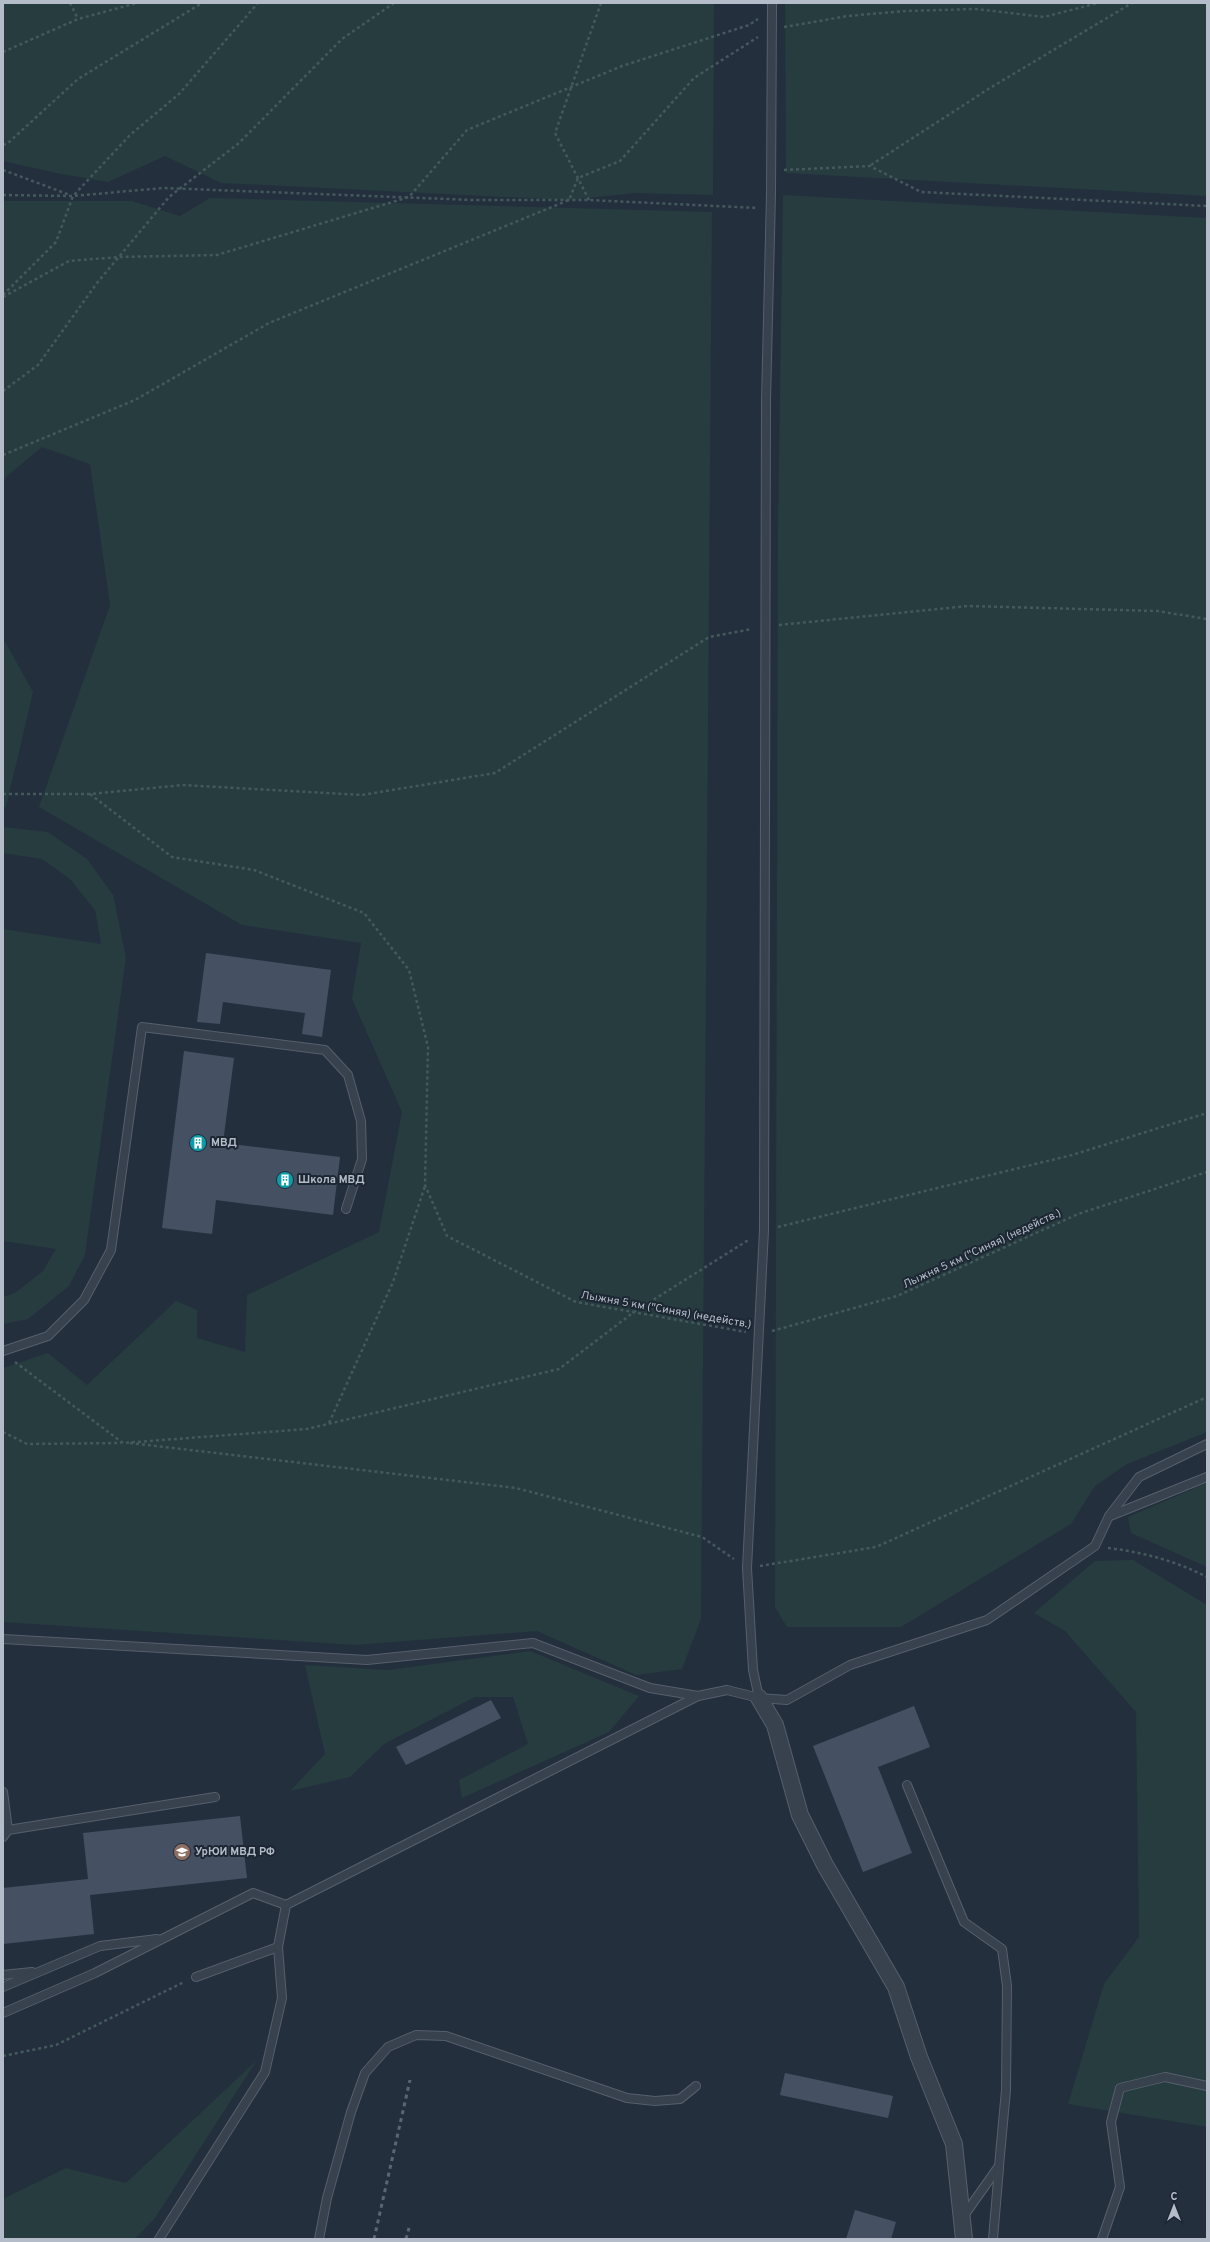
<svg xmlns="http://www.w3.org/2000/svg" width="1210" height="2242" font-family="Overpass,sans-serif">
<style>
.green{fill:#263c3f}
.building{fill:#455162}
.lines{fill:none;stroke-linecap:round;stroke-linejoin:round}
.service-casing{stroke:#565f6c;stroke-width:10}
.minor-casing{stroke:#565f6c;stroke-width:18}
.path{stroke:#44595c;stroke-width:2.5;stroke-dasharray:3 3;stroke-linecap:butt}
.service{stroke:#38414e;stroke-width:8}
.minor{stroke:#38414e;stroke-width:16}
.rail{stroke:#5a6575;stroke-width:3;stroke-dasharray:4 4;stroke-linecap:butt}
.labels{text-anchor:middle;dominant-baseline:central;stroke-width:4;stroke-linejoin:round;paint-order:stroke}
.poi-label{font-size:11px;font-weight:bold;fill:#b4bcc9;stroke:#1d2633;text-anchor:start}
.street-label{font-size:11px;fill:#b4bcc9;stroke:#1d2633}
</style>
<rect width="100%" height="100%" fill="#242f3e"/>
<g class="green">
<polygon points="3,3 714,3 713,195 636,193 568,200 221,183 165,156 108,182 56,173 3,161"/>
<polygon points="785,3 1207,3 1207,196 786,173"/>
<polygon points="783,195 1207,218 1207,1432 1127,1464 1095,1486 1071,1524 901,1627 787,1627 775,1607 778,524"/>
<polygon points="210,198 712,212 701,1619 682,1669 636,1675 537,1631 355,1645 3,1622 3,1368 48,1353 87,1385 176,1301 197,1310 197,1338 245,1352 247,1295 379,1232 402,1112 352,999 361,943 242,925 39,807 110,605 90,464 42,447 7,476 3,483 3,201 132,201 180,216"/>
<polygon points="3,638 33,692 6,807 3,808"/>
<polygon points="3,827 48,832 87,859 113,895 126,957 85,1255 69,1286 28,1319 3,1324 3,1297 15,1293 43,1271 56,1249 3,1241 3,929 101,944 95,910 70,879 42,859 3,853"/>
<polygon points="1207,1483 1207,1567 1131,1533 1128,1517"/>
<polygon points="1133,1560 1207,1605 1207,2127 1068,2104 1104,1984 1139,1937 1136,1712 1065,1631 1034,1613 1095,1561"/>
<polygon points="530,1651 639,1696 609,1732 462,1798 459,1780 528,1744 513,1697 475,1697 384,1744 350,1777 290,1791 325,1754 305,1665 388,1670"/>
<polygon points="257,2060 155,2218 135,2239 3,2239 3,2199 66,2168 126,2183"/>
</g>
<g class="building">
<polygon points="206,953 331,970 322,1037 302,1034 305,1013 223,1002 220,1024 197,1022"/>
<polygon points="184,1051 234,1058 223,1143 340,1157 333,1215 216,1200 212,1234 162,1228"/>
<polygon points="491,1700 501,1718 406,1765 396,1747"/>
<polygon points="914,1706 930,1747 878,1767 912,1853 863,1872 813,1746"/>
<polygon points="240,1816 247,1878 90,1895 94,1934 3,1944 3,1888 88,1879 83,1833"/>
<polygon points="785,2073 893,2096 888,2118 780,2095"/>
<polygon points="855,2210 896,2222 891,2239 846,2239"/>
</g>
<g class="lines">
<g class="service-casing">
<g id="service">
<polyline points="3,1351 48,1336 84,1300 111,1250 142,1027 325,1050 348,1075 361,1121 362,1159 346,1209"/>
<polyline points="1110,1516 1207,1477"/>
<polyline points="3,1639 367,1660 533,1643 650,1688 698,1696 727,1690 759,1698 787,1700 850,1665 987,1620 1095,1546 1109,1516 1139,1477 1207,1444"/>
<polyline points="759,1698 753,1670 747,1568 764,1230 766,400 771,194 772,3"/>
<polyline points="907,1785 964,1922 1002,1949 1007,1986 1006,2090 999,2166 963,2217"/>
<polyline points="3,1792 8,1830"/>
<polyline points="3,1837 8,1830 215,1797"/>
<polyline points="3,1975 32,1972"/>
<polyline points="196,1977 278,1947 286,1905 698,1696"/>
<polyline points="3,1987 100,1946 157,1939"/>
<polyline points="3,2013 95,1973 253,1893 286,1905"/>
<polyline points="159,2239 265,2072 282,1998 278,1947"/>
<polyline points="319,2239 327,2198 351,2112 365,2073 388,2047 416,2035 446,2036 627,2098 655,2101 680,2099 696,2086"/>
<polyline points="993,2239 999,2168"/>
<polyline points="1102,2239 1120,2187 1111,2122 1120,2088 1165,2077 1207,2086"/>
</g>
</g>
<g class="minor-casing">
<polyline id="minor" points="759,1698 775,1725 800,1815 825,1865 896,1987 919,2057 954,2144 964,2239"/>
</g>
<g class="path">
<polyline points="70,3 78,19"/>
<polyline points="784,27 848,16 905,11 976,9 1044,17 1098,3"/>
<polyline points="3,52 78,19 137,3"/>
<polyline points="3,145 8,143 78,79 202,3"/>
<polyline points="871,165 990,88 1132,3"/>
<polyline points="3,170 70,195"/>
<polyline points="784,170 870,166 921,192 1207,206"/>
<polyline points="3,195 73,196 163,188 473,200 589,200 758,208"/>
<polyline points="589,200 555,133 601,3"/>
<polyline points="3,295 56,242 73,196 130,135 179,94 258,3"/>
<polyline points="3,297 69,261 119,257 217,255 409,197 467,130 622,66 749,25 758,19"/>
<polyline points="3,391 38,365 97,283 169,197 239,143 342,39 394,3"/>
<polyline points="3,455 135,400 269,323 569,200 578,178 620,161 694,78 758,37"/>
<polyline points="779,625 968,606 1157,611 1207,619"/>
<polyline points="3,794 90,794 183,785 362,795 495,773 709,637 752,629"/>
<polyline points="90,794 172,857 254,870 364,913 409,970 428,1047 425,1185 447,1236 576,1302 746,1332"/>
<polyline points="778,1227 1072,1155 1207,1113"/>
<polyline points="772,1331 897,1296 1078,1214 1207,1172"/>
<polyline points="15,1362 123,1443 307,1429 559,1369 634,1312 750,1239"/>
<polyline points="329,1423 393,1282 425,1186"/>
<polyline points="3,1432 27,1444 121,1443"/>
<polyline points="130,1443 516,1488 702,1537 734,1559"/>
<path d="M1108,1548C1142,1552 1176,1561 1207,1577"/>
<polyline points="760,1566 876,1547 1207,1397"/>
<polyline points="3,2056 56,2045 184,1982"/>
</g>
<use href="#service" class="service"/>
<use href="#minor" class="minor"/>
<g class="rail">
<polyline points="374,2239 410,2080"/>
<polyline points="406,2239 409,2228"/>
</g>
</g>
<defs>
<g id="building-disc" transform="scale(0.9)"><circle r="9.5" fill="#0f9aa8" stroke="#1d2633"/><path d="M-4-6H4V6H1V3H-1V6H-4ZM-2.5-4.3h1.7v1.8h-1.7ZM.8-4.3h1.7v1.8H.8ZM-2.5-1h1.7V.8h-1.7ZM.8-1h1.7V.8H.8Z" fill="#fff"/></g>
<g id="university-disc" transform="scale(0.9)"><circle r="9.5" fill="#8d6e63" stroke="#1d2633"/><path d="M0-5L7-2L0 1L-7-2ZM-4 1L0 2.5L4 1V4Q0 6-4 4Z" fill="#fff"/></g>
</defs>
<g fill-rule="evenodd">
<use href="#building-disc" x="198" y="1143"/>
<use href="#building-disc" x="285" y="1180"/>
<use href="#university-disc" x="182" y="1852"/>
</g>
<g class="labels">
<g class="poi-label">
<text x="211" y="1143">МВД</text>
<text x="298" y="1180">Школа МВД</text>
<text x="195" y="1852">УрЮИ МВД РФ</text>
</g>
<g class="street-label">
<text transform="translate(982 1249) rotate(-25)">Лыжня 5 км ("Синяя) (недейств.)</text>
<text transform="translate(666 1310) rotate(10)">Лыжня 5 км ("Синяя) (недейств.)</text>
</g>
</g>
<rect width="1210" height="2242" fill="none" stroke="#b4bcc9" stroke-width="8"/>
<g transform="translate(1174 2206)" stroke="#1d2633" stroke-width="3" paint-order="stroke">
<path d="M0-3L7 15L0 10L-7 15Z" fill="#b4bcc9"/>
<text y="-6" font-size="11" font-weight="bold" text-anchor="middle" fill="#b4bcc9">С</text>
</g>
</svg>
